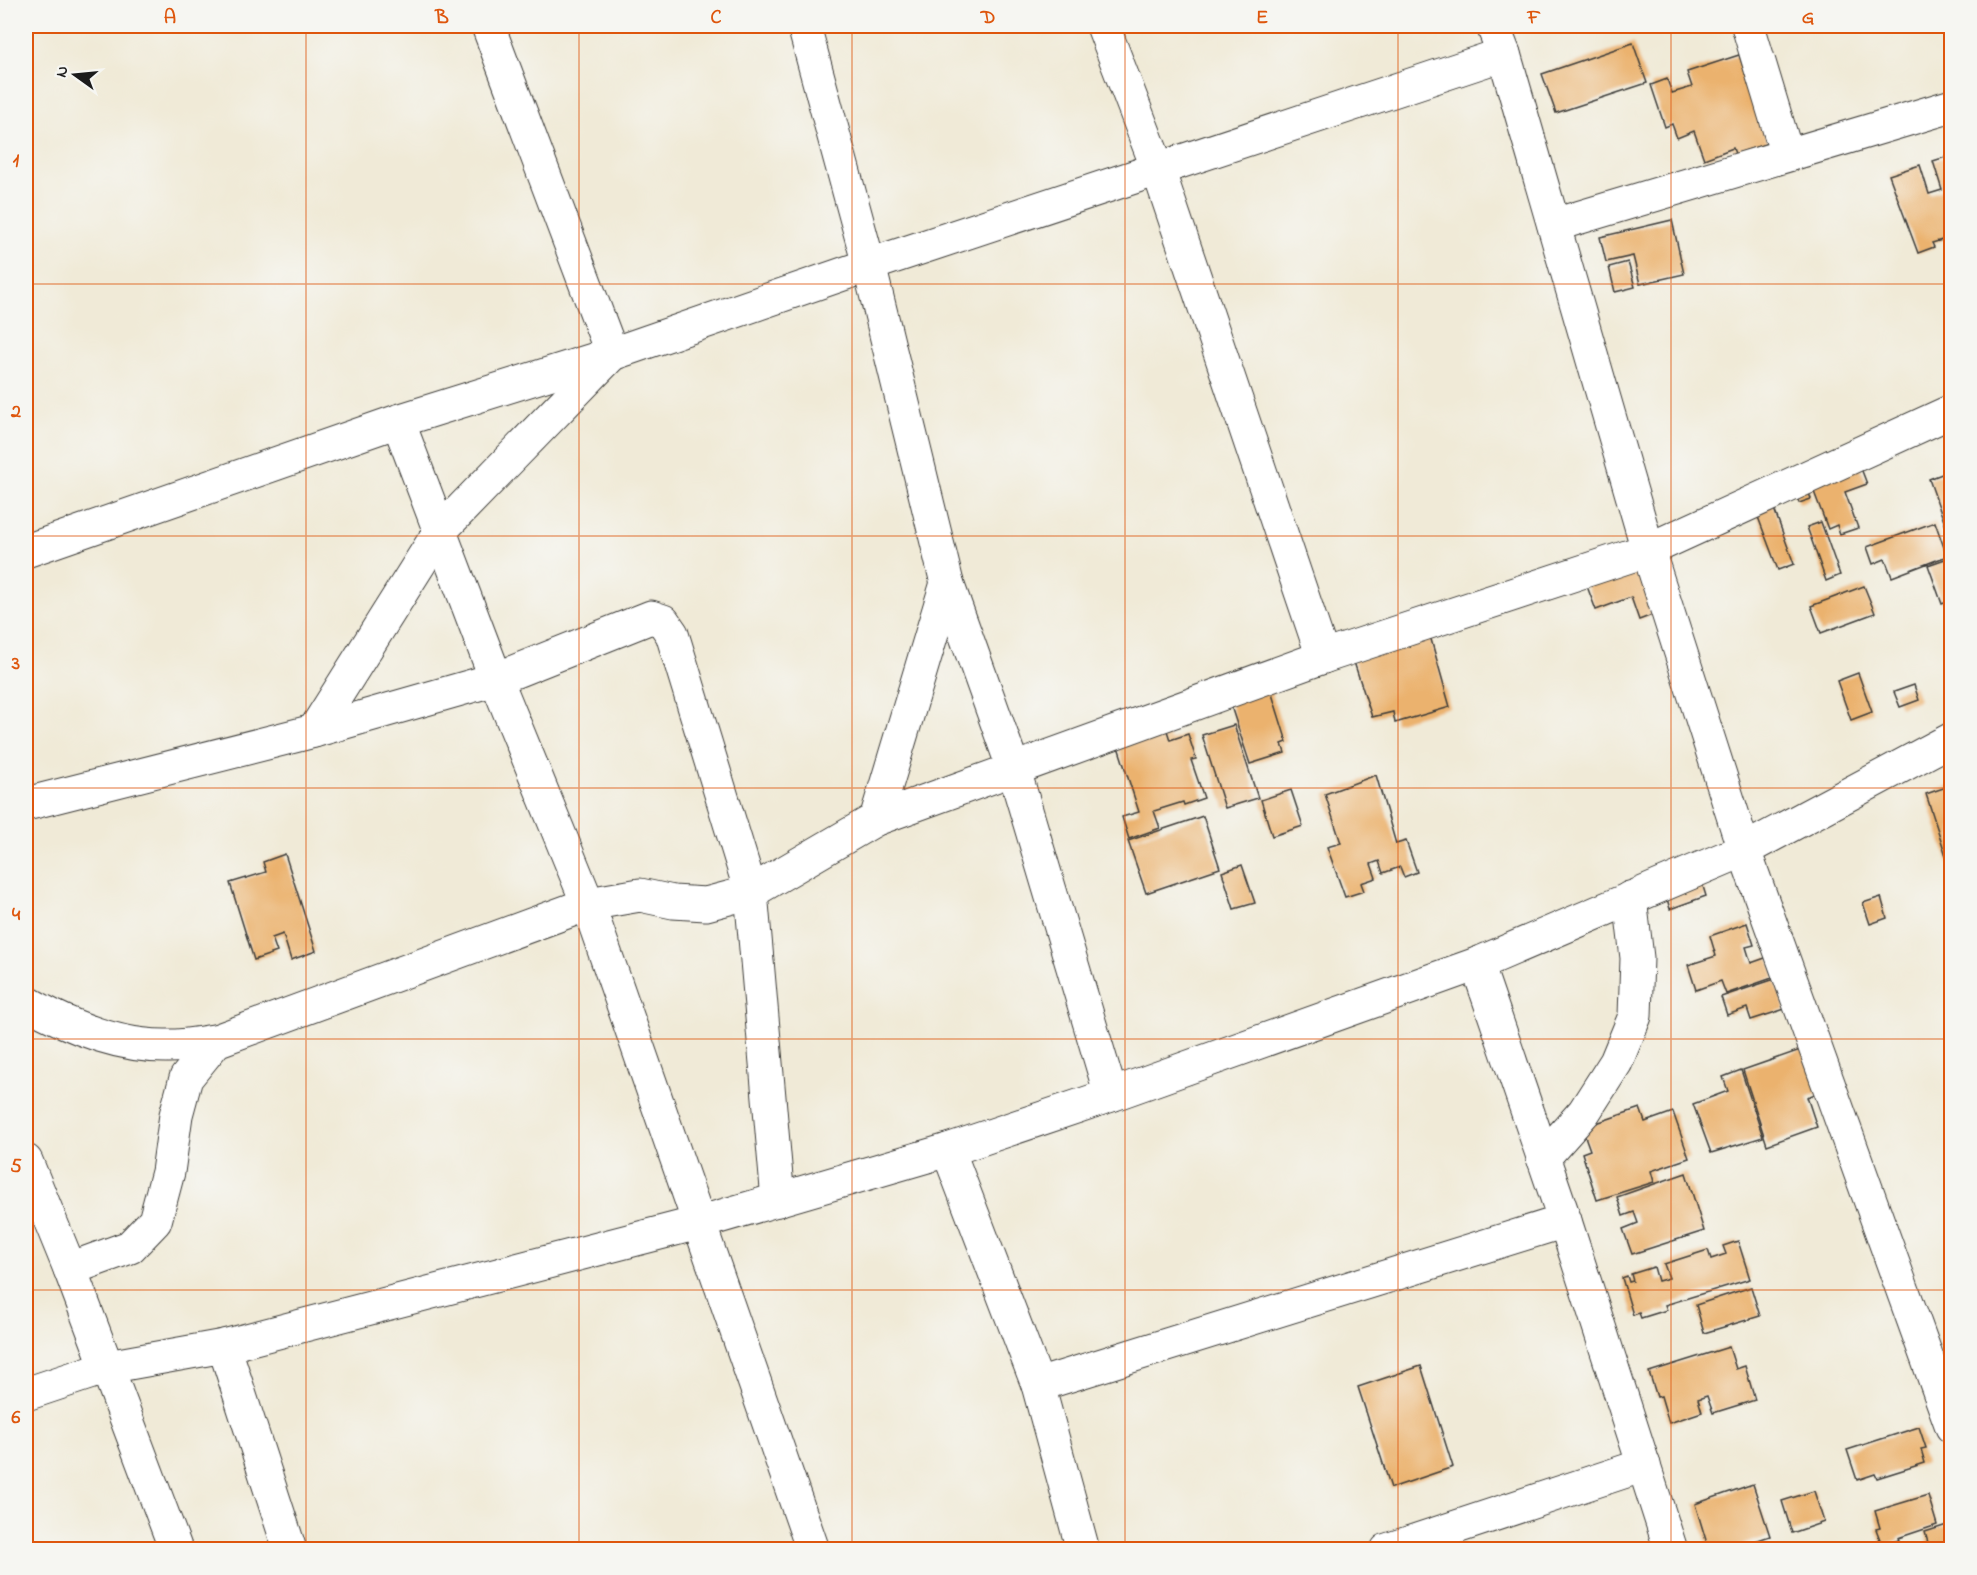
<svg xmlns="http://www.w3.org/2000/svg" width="1977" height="1575" font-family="'Indie Flower',sans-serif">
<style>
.building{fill:#ebb26e}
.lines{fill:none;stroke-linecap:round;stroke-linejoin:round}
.minor-casing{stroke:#3c3b38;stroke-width:35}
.minor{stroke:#fff;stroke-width:33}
.grid{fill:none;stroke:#de560d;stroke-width:1.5;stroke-opacity:0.55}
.neatline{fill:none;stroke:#de560d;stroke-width:2}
.grid-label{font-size:20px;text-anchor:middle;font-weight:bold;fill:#de560d}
</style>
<rect width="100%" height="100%" fill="#f6f6f2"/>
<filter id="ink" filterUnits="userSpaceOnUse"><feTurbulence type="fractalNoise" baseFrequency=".0167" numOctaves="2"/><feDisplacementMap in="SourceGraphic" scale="12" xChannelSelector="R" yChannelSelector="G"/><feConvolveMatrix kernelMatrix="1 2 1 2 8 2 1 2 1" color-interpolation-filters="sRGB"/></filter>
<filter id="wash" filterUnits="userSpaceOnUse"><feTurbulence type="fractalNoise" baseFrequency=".008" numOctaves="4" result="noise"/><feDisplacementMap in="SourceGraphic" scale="24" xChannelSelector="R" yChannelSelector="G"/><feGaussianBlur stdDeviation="1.35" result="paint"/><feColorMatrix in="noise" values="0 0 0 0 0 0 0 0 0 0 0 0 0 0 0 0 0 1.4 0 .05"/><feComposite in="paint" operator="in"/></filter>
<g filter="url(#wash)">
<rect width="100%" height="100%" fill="#f0ead7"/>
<g id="blocks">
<g class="building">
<polygon points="1633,43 1647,83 1556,113 1542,74"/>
<polygon points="1739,55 1768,143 1735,154 1733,148 1704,159 1694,131 1677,138 1672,124 1665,127 1651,85 1667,79 1672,93 1692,87 1687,72"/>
<polygon points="1952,155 1952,237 1932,243 1934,247 1918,253 1889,175 1920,165 1929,194 1942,190 1933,161"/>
<polygon points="1672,220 1684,274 1640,284 1633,256 1606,262 1600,237"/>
<polygon points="1628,262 1635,287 1615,292 1609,267"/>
<polygon points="1859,463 1867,484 1845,492 1858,528 1840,534 1837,525 1828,529 1810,481"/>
<polygon points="1952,470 1952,541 1951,541 1929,479"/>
<polygon points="1806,484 1811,499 1799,503 1794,488"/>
<polygon points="1769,495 1794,564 1778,570 1752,501"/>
<polygon points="1821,522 1840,575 1826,581 1807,527"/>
<polygon points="1935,522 1947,556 1892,577 1885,559 1873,564 1867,547"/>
<polygon points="1657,554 1676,606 1639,620 1631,597 1596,610 1585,581"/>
<polygon points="1948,558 1952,567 1952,600 1942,604 1928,565"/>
<polygon points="1864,586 1875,613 1821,633 1811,606"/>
<polygon points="1427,625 1450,707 1395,723 1393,712 1372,717 1353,659"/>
<polygon points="1858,673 1872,712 1851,720 1837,681"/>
<polygon points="1267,678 1287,742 1282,744 1285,753 1250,764 1226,691"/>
<polygon points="1914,685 1919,700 1900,707 1894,692"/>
<polygon points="1163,718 1170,740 1188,734 1196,759 1191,760 1204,798 1184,805 1183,802 1154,811 1160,828 1129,839 1122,817 1139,812 1114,734"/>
<polygon points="1234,725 1258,798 1225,808 1202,735"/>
<polygon points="1376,775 1396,844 1406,841 1417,872 1404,877 1400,867 1383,873 1379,861 1371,864 1376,878 1361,883 1364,891 1345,897 1327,847 1341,843 1325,794"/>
<polygon points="1952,785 1952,871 1951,871 1926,794"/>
<polygon points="1291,790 1303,826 1272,836 1261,800"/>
<polygon points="1203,816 1220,868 1146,893 1128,841"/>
<polygon points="285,854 316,951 291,960 283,934 272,938 277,952 254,960 230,883 266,872 263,862"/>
<polygon points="1242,865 1255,903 1234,909 1222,872"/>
<polygon points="1701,880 1706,896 1670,909 1665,892"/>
<polygon points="1881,897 1887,918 1870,924 1863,903"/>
<polygon points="1747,923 1754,945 1746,947 1751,963 1768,957 1775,977 1726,994 1721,981 1696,990 1688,965 1716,956 1710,936"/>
<polygon points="1775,979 1785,1009 1751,1020 1747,1008 1727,1015 1721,997"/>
<polygon points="1806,1048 1821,1092 1807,1097 1817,1127 1767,1145 1743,1070"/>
<polygon points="1741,1070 1763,1137 1711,1153 1693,1104 1728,1091 1723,1077"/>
<polygon points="1640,1108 1645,1122 1673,1112 1689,1158 1651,1171 1654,1182 1597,1200 1582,1153 1590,1150 1582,1128"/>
<polygon points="1686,1173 1704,1231 1632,1254 1623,1229 1638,1223 1634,1212 1623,1216 1617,1197"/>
<polygon points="1738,1241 1750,1279 1665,1305 1667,1310 1641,1318 1639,1313 1633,1315 1622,1278 1627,1276 1629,1282 1633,1281 1631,1274 1654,1267 1658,1281 1669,1278 1664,1264 1708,1250 1711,1259 1726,1254 1723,1246"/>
<polygon points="1751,1287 1760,1316 1704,1333 1696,1305"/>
<polygon points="1729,1347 1736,1369 1745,1366 1755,1400 1713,1413 1707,1396 1698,1399 1702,1412 1669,1423 1661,1396 1657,1397 1649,1372"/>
<polygon points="1421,1366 1453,1467 1391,1488 1358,1387"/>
<polygon points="1919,1427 1926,1448 1921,1449 1925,1463 1877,1478 1875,1474 1857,1480 1847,1450"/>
<polygon points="1753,1484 1770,1536 1728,1550 1709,1550 1695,1504"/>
<polygon points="1814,1491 1824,1522 1792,1533 1782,1501"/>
<polygon points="1928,1495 1937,1525 1898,1538 1899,1540 1882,1545 1876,1529 1880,1528 1875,1511"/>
<polygon points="1950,1524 1952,1543 1930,1550 1925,1532"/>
</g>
</g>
</g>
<g filter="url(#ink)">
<use href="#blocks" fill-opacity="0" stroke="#3c3b38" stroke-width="1.5"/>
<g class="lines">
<g class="minor-casing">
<g id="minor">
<polyline points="804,26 869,265 947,583 1014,770 1111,1095"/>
<polyline points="1103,26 1158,169 1323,657"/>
<polyline points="1493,26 1504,54 1648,550 1744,850 1952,1427"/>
<polyline points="1748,26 1787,155"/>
<polyline points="1554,225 1952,106"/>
<polyline points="398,421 496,679 588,904 813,1550"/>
<polyline points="26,551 398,421 612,354 869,265 1504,54"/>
<polyline points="314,731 496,679 651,617 663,621 672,634 751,892 778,1200"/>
<polyline points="26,804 314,731 440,531 612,354 488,26"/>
<polyline points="876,819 947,583"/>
<polyline points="1477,964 1565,1221 1671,1550"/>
<path d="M26,1002C68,1026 116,1046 165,1046C182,1047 199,1043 216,1041"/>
<polyline points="948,1150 1038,1385 1083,1550"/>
<polyline points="1543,1158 1584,1112 1616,1062 1635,1016 1637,958 1630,898"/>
<polyline points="26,1161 70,1269 176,1550"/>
<polyline points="70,1269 130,1247 155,1221 168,1172 176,1115 186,1078 216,1041 588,904 640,895 673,902 706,904 751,892 876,819 1323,657 1648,550 1952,411"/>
<polyline points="224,1346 290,1550"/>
<polyline points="1038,1385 1565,1221"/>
<polyline points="26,1394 107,1367 224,1346 698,1223 948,1150 1111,1095 1477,964 1744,850 1952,739"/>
<polyline points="1387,1550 1644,1465"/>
</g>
</g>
<use href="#minor" class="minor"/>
</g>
</g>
<path class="grid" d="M306,26V1550M579,26V1550M852,26V1550M1125,26V1550M1398,26V1550M1671,26V1550M26,284H1952M26,536H1952M26,788H1952M26,1039H1952M26,1290H1952"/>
<rect width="1977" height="1575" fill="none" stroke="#f6f6f2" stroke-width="66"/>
<g transform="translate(75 75) rotate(285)" stroke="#f6f6f2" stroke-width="4.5" paint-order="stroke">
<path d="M0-4.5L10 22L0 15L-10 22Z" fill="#1c1c1c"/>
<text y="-9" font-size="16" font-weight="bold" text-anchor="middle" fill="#1c1c1c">N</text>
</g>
<rect x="33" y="33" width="1911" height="1509" class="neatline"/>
<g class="grid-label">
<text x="170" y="23">A</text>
<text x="442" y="23">B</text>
<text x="716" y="23">C</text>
<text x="988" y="23">D</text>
<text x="1262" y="23">E</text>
<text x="1534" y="23">F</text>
<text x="1808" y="23">G</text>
<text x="16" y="166">1</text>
<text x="16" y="417">2</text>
<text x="16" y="669">3</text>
<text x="16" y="920">4</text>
<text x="16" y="1172">5</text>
<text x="16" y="1423">6</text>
</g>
</svg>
